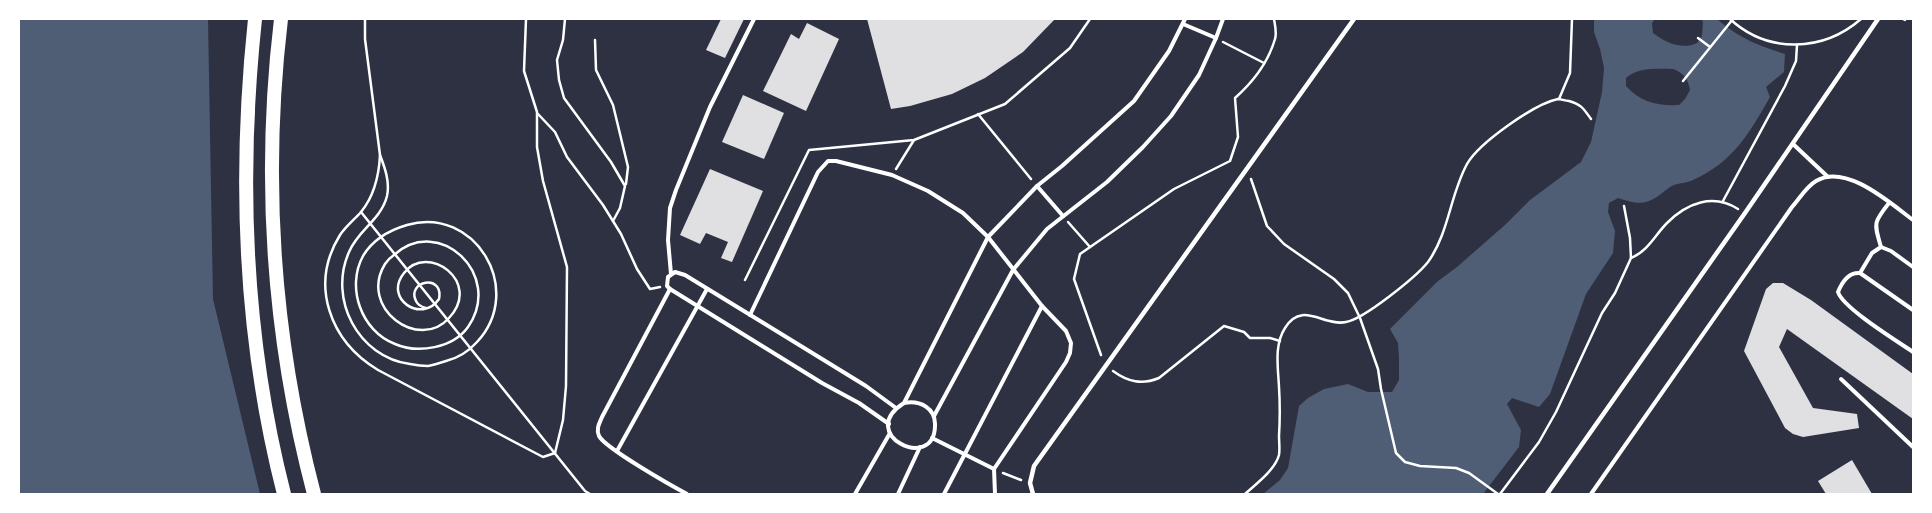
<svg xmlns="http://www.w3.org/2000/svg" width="1932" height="513" font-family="Overpass,sans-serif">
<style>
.water{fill:#4f5d75;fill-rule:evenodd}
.building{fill:#e0e0e3}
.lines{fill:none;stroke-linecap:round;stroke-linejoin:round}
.path{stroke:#fff;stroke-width:2.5}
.service{stroke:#fff;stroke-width:4}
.pedestrian{stroke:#fff;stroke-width:4.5}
.trunk{stroke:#fff;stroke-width:14}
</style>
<rect width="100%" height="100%" fill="#2d3142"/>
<g class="water">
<polygon points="19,19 208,19 213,299 260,494 19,494"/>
<path d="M1594,19H1655L1652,23L1653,33C1666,43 1682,50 1697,43L1702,36L1703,22L1701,19H1717C1739,38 1757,45 1785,54L1784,72L1766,87L1770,97C1749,134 1733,162 1693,180C1687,183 1680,183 1674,185C1669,187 1665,191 1661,194C1645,206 1637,204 1618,198L1609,203L1608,212L1615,231L1613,253L1586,294L1550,394L1539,407L1512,398L1507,404L1521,430L1519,447L1483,494H1263L1280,480L1288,468L1299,406L1308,398L1324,389L1348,384L1368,392H1392L1399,380V358L1398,343L1390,329L1438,281L1457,267L1506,224L1530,200L1581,162L1591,142L1602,92L1604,68L1600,49L1594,32ZM1673,69C1684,73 1688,79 1690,90L1685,99L1679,105C1658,106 1640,102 1626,86V78C1639,67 1656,69 1673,69Z"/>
</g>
<g class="building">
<polygon points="721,19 744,19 725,58 706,50"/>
<polygon points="867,19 1055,19 1023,52 985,78 952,94 910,106 891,109"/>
<polygon points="807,23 839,39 806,111 763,91 791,34 799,39"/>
<polygon points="743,95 784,113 764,159 722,142"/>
<polygon points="710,169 763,191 732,262 721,258 728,242 706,233 700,244 680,235"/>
<polygon points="1773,283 1783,283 1811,300 1913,374 1913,419 1787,329 1779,347 1813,408 1857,414 1859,428 1803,437 1793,434 1785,428 1744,351 1766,289"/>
<polygon points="1852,460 1872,494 1826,494 1818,481"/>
</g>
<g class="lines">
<g class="path">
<path d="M365,19V39L380,155C379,175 375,195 361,212C354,220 346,226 340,235C309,285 330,341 378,370L543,457L555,453"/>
<polyline points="526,19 524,71 537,112 537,147 543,181 567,267 566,386 563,420 555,453"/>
<polyline points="565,19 563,40 557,60 559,80 564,98 611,162 625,186 620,208 613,221"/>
<path d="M1730,19C1768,54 1823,52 1861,19"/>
<polyline points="1903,19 1905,20"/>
<polyline points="1698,38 1710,47"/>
<polyline points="595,40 596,70 613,105 628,167 626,184"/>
<polyline points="1223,42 1264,63"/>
<polyline points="1683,81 1733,19"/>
<polyline points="1559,99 1570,73 1572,19"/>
<polyline points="538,114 555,132 567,157 603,205 621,234 637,269 650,289 660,287"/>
<polyline points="978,114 1031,179"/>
<path d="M380,155C385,168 390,182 387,196C381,220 358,230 349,252C328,299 358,357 410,364C415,365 422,366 428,366C434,365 440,363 446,361C458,358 468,352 477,342C526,289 474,205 407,225C390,230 373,239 363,256C346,287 361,331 395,344C418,354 453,348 468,327C504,275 439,214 394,255C391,257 387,261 385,264C358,308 419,352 449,318C483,282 427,242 404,273C383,299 422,324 439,299C444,273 406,281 416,301C418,305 421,307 426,308"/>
<polyline points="896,169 914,140"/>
<polyline points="1251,179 1267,226 1284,244 1334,279 1348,293 1360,318 1378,369 1381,389 1396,453 1405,462 1420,466 1456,468 1469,473 1498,494"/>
<polyline points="1723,201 1785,86 1796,61 1797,45"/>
<polyline points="1624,206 1630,238 1631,258"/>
<polyline points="361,212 585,491 590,494"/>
<polyline points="1068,222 1090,247"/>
<polyline points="745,280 809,150 914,140 1005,104 1070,48 1090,19"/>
<path d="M1101,355L1074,279L1080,254L1174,189L1230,161L1238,137L1235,98C1253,82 1268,63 1275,39C1277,33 1275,25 1274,19"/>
<path d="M1113,371C1128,382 1142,385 1159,378L1224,326L1244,332L1250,338H1270L1280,341"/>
<polyline points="1003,473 1021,480"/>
<path d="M1245,494C1256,484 1275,470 1279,455C1280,449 1279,441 1279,436C1280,419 1280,403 1279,387C1278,367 1274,345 1285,328C1302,300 1324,327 1346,322C1364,319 1416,277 1428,262C1449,233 1450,195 1467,164C1479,143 1534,104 1558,99C1561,99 1565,101 1569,101C1582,105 1583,108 1591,119"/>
<path d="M1500,494L1539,442L1556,412L1602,313L1615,293L1631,258C1648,251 1655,235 1667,223C1687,203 1713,193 1738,209"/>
</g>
<g class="service">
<polyline points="1183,24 1216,38"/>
<polyline points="1793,144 1828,177"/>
<polyline points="1037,186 1063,216"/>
<path d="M1881,247C1874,223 1873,223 1889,203"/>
<polyline points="1913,267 1891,251 1881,247 1872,253 1860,273 1913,310"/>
<path d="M1860,273C1848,272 1842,282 1838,292C1843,308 1897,341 1913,352"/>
<polyline points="671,274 668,240 670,208 676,190 710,107 754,19"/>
<path d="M670,289L602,417C599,424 596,429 599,436C605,448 672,486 687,494"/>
<polyline points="750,315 818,172 828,161 836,161 892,175 928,191 963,213 988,237 1042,306 1066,331 1071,343 1070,353 1066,362 994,469"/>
<polyline points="1841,379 1913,447"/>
<path d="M904,403C920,400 936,408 935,426C934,473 855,434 904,403L988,237L1037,186L1062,166L1134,101L1169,51L1185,19"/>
<polyline points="934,416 1013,270 1047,229 1107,182 1143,147 1171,116 1199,75 1216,38 1223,19"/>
<polyline points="889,424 859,403 822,383 670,289 667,286 668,277 675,272 685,275 866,386 896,408"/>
<polyline points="932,438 994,469 995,494"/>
<polyline points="617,451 707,289"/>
<polyline points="855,494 890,433"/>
<polyline points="898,494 920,447"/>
<polyline points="944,494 1042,306"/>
<path d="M1591,494L1792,207C1800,198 1806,187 1816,181C1846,163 1890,203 1913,220"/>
</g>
<g class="pedestrian">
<polyline points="1033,494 1030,483 1034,466 1354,19"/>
<polyline points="1547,494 1745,213 1878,19"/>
</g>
<g class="trunk">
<path d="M255,19C238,179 244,338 284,494"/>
<path d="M281,19C262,179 273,338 314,494"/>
</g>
</g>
<rect width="1932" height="513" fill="none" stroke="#ffffff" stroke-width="40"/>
</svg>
